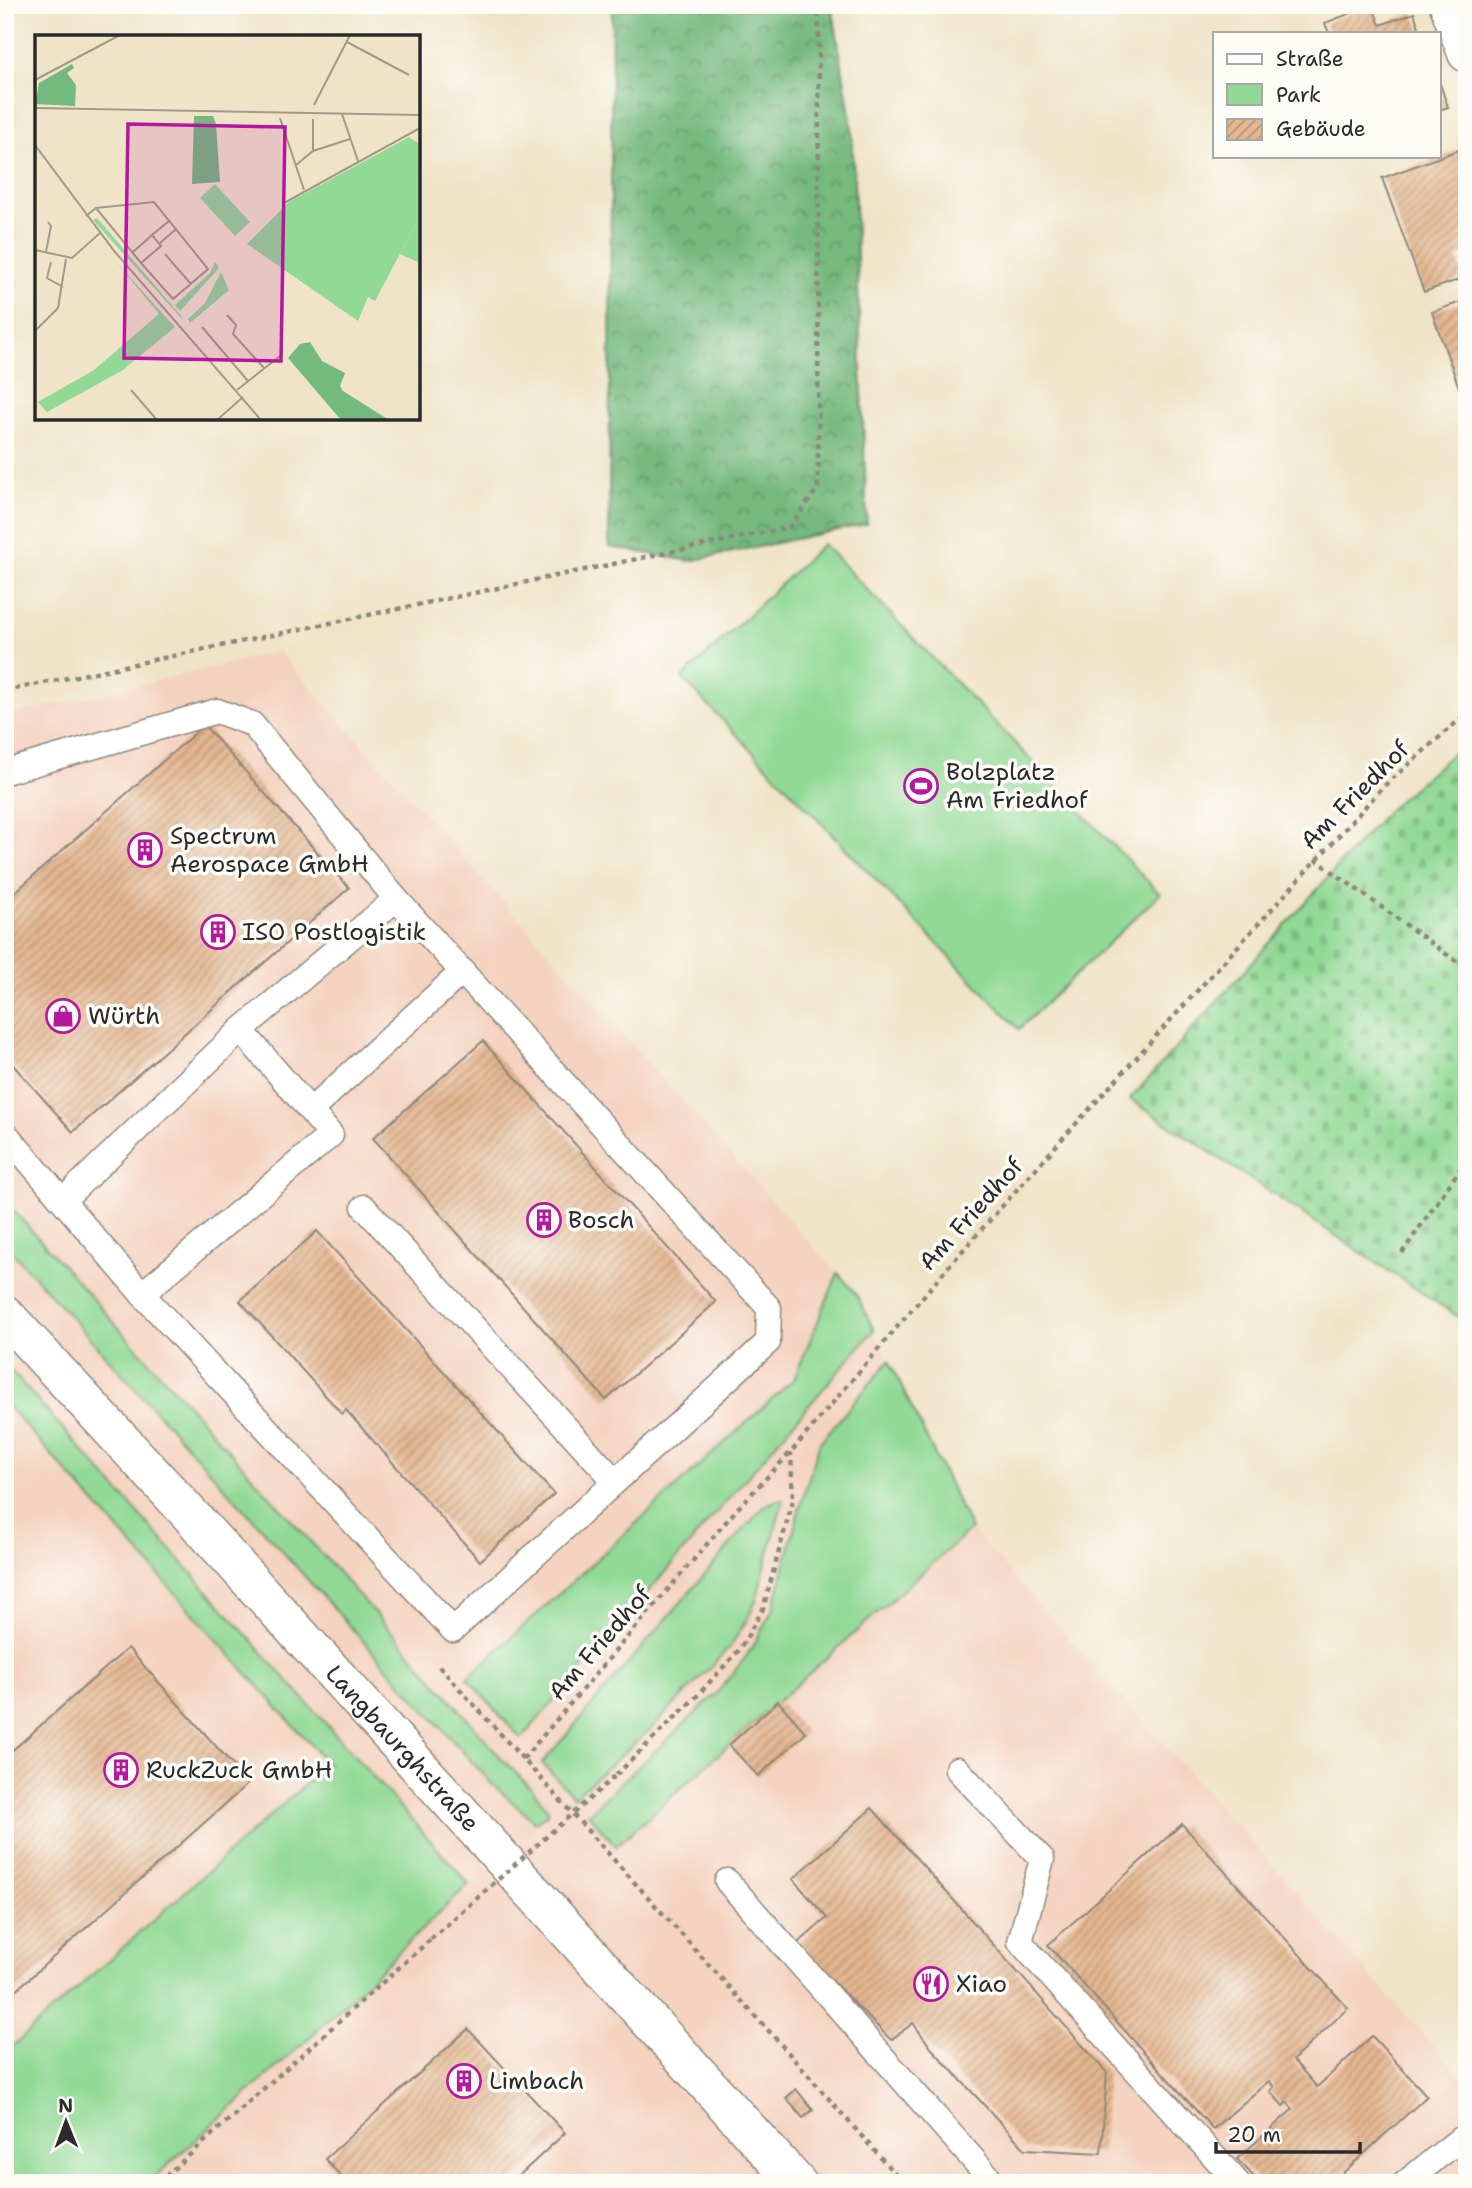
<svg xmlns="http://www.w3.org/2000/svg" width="1472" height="2188" font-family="'Shantell Sans',sans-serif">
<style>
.built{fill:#f4d3c0}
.green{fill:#91d995;stroke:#5e8260;stroke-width:2}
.forest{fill:url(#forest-crowns);stroke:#507254;stroke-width:2}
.cemetery{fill:url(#cemetery-stones);stroke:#5e8260;stroke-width:2}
.building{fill:url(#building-hatch)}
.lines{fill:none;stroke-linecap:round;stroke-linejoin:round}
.service-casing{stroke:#8e887a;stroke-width:27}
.minor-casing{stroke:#8e887a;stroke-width:41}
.secondary-casing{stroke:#8e887a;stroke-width:41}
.path{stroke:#8e887a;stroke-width:4.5;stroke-dasharray:5 5;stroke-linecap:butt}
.service{stroke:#fff;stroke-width:24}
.minor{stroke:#fff;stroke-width:38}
.secondary{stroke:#fff;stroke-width:38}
.path-bridge{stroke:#8e887a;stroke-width:4.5;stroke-dasharray:5 5;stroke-linecap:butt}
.labels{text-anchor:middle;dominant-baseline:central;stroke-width:7;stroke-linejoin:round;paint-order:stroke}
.poi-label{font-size:24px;fill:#2b2b2b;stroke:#fdfcf7;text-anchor:start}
.street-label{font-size:24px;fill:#2b2b2b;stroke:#fdfcf7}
.inset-road{fill:none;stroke:#a19a89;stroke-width:2}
.view{fill:#b5179e;fill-opacity:0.15;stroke:#b5179e;stroke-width:3.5}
.inset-edge{fill:none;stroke:#2b2b2b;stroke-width:3.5}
</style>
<defs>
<pattern id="forest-crowns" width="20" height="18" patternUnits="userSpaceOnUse" patternTransform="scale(1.75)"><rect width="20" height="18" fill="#74b97e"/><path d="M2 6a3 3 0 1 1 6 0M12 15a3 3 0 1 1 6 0" fill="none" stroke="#5f9767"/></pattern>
<pattern id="cemetery-stones" width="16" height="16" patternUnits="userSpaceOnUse" patternTransform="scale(1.75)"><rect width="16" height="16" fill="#91d995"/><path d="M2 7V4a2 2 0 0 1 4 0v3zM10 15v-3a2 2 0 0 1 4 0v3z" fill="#7dba81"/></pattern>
<pattern id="building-hatch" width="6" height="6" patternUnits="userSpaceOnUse" patternTransform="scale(1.75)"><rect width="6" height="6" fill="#e4b68f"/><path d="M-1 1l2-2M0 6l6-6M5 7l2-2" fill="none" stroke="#b99475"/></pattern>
</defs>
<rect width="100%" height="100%" fill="#fdfcf7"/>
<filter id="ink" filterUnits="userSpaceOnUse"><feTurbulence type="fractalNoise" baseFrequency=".0143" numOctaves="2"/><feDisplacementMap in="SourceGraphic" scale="14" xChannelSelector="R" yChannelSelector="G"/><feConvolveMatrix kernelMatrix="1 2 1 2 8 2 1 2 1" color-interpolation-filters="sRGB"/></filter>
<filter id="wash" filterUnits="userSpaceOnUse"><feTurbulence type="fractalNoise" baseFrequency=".00686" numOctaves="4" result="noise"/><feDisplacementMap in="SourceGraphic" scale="28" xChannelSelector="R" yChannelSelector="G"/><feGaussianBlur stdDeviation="1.57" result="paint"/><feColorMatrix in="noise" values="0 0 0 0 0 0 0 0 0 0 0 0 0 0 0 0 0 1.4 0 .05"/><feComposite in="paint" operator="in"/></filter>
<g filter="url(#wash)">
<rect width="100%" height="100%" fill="#f0e4c8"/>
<polygon class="built" points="278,651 856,1294 971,1529 1467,2083 1467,2183 5,2183 5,715 99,695"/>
<g class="green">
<polygon points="823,544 1160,894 1019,1029 682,678"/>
<polygon points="5,1201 415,1658 504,1761 532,1789 548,1810 546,1815 535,1822 492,1784 5,1244"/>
<polygon points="838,1273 856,1294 874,1330 521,1739 467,1678 794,1379"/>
<polygon points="889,1361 971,1529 616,1846 588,1814 717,1693 748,1654 773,1609 801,1503 820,1442"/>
<polygon points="5,1364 469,1884 320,2028 148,2183 5,2183 5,2053 328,1764 5,1403"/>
<polygon points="777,1500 783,1500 756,1601 747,1620 729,1648 653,1727 574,1797 542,1763 764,1506"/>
</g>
<polygon class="forest" points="612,5 832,5 852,126 867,524 690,561 609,547"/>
<polygon class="cemetery" points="1467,741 1467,1323 1130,1099 1388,810"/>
<g id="blocks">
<g class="building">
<polygon points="1372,5 1380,25 1414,13 1421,33 1329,33 1325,23"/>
<polygon points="1439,81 1448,107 1439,110"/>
<polygon points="1464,148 1467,157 1467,254 1457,257 1464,278 1424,292 1382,178"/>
<polygon points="1467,300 1467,407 1466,407 1432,312"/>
<polygon points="204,725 349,888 73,1132 5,1056 5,885 13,894"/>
<polygon points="483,1041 716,1302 606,1400 373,1138"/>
<polygon points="317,1231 554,1494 480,1561 346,1410 342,1414 240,1301"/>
<polygon points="128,1648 249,1783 5,2000 5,1757"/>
<polygon points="778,1701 806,1733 758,1776 729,1745"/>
<polygon points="872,1808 1107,2073 1101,2153 1025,2149 932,2049 913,2023 891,2040 796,1945 827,1918 793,1879"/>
<polygon points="1182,1824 1348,2008 1293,2060 1317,2087 1372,2036 1427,2096 1332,2183 1260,2183 1237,2159 1293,2109 1287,2102 1283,2106 1270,2091 1274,2087 1269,2081 1213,2129 1048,1945"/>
<polygon points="468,2029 565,2133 511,2183 347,2183 325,2159"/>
<polygon points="796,2089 813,2110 803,2118 786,2098"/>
</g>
</g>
</g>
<g filter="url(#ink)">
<use href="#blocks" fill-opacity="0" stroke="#8e887a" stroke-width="2"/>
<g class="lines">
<g class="service-casing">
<g id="service">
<polyline points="5,772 217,711 252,724 396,899 769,1308 768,1342 453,1630 142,1294"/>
<polyline points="311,1110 463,971"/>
<polyline points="5,1133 142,1294 331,1135 241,1030 396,899"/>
<polyline points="63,1200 241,1030"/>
<polyline points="364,1207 615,1481"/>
<polyline points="957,1769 1042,1859 1020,1942 1238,2183"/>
<polyline points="727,1881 994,2183"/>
<polyline points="1405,2183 1460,2139"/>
</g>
</g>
<g class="minor-casing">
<polyline id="minor" points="1449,5 1467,53"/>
</g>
<g class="secondary-casing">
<g id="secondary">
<path id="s1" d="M5,1315L185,1509L797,2183"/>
</g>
</g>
<g class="path">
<polyline points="5,691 790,527 818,488 819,5"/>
<polyline points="1315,859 1467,969"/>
<polyline points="1402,1253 1467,1159"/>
<polyline points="439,1666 785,2049 903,2183"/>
<polyline points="523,1759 737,1509 791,1452 948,1267 1063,1138 1384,786 1467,713"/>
<polyline points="616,1775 696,1697 740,1649 763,1609 793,1500 791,1453"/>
<polyline points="158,2183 431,1939"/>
</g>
<use href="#service" class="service"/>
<use href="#minor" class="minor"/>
<use href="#secondary" class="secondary"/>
<polyline class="path-bridge" points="431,1939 616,1775"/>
</g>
</g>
<defs>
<g id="stadium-ring" transform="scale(1.75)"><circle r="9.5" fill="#fdfcf7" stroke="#b5179e" stroke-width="1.5"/><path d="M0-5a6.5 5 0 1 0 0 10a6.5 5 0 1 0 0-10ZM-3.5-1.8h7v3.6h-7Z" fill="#b5179e"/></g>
<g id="building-ring" transform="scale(1.75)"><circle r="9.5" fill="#fdfcf7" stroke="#b5179e" stroke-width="1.5"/><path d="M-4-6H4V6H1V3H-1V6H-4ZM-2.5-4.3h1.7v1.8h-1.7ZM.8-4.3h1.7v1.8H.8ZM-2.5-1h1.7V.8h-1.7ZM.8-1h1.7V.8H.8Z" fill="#b5179e"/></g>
<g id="shop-ring" transform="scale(1.75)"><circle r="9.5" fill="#fdfcf7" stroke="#b5179e" stroke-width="1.5"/><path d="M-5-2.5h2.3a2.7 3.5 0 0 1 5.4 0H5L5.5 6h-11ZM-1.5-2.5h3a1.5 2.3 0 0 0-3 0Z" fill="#b5179e"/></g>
<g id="restaurant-ring" transform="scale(1.75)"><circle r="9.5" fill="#fdfcf7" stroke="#b5179e" stroke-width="1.5"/><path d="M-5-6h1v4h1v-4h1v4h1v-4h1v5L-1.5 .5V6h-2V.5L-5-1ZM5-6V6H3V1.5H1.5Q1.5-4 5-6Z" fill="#b5179e"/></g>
</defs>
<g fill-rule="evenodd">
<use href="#stadium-ring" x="921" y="786"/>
<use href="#building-ring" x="145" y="850"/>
<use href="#building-ring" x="218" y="932"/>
<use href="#shop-ring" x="63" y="1016"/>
<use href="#building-ring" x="544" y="1220"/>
<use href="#building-ring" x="121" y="1770"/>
<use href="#restaurant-ring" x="931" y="1984"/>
<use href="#building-ring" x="464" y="2081"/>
</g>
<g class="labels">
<g class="poi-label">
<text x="946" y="772">Bolzplatz<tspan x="946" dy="28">Am Friedhof</tspan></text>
<text x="170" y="836">Spectrum<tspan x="170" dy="28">Aerospace GmbH</tspan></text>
<text x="242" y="932">ISO Postlogistik</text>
<text x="88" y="1016">Würth</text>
<text x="568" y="1220">Bosch</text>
<text x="146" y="1770">RuckZuck GmbH</text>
<text x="956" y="1984">Xiao</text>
<text x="489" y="2081">Limbach</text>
</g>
<g class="street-label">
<text transform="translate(1355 795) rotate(-45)">Am Friedhof</text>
<text transform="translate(971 1214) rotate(-48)">Am Friedhof</text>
<text transform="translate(600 1643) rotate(-49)">Am Friedhof</text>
<text stroke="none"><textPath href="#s1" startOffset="588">Langbaurghstraße</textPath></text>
</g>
</g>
<g transform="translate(35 35)">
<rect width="385" height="385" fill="#f0e4c8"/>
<path d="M180,149L215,187L200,201L165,163ZM385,181V228L365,219ZM62,183L147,282L148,285L58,185ZM81,227L140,292L88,335L12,377L3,367L59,335L124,279ZM180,227L184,233L145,276L140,270L175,238ZM186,237L194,255L155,288L153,284L170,268Z" fill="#91d995"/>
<path d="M37,29L39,33L32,38L41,50L40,71L0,69L4,48ZM159,81H178L181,89L185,147L157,149ZM275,307L287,326L310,338L305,351L308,356L354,385H306L253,323L265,309Z" fill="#74b97e"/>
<path d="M374,102L385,109V181L340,266L333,262L323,286L212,209L254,167Z" fill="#91d995"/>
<path class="inset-road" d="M312,7L374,40M0,45L85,0M279,70L315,0M0,73L385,80M307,79L323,126M245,83L269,155M0,110L80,217L226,385M278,116V84M261,130L278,116L315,104M249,168L385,93M61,173L119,167L173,234L138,264L106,228M51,181L61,173L106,228L126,211L117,200L134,186M124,209L141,194M0,215L37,223L65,198M11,217L16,191L13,187M97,218L117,200M130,219L156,249M16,227L12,243L28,252M192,280L201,290L198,299L229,333M167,292L213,346M0,296L23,273L31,224M96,355L122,385M202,355L245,321M182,385L208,362"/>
<path class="view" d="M93,89L250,92L246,326L89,323Z"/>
<rect width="385" height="385" class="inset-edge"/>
</g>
<rect width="1472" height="2188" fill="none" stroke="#fdfcf7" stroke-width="28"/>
<rect x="1213" y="32" width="228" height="126" fill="#fdfcf7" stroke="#a9a8a5" stroke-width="2"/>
<rect x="1227" y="54" width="35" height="10" fill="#ffffff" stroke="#a9a8a5" stroke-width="2"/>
<text x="1276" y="66" font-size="21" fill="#2b2b2b">Straße</text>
<rect x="1227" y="84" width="35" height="21" fill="#91d995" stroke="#a9a8a5" stroke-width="2"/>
<text x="1276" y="102" font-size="21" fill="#2b2b2b">Park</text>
<rect x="1227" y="119" width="35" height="21" fill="url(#building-hatch)" stroke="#a9a8a5" stroke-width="2"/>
<text x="1276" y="136" font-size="21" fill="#2b2b2b">Gebäude</text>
<g transform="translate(66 2122) rotate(359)" stroke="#fdfcf7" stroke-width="5" paint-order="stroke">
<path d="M0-5L12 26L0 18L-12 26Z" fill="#2b2b2b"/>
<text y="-10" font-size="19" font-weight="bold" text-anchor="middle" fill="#2b2b2b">N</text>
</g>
<path d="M1216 2142v10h144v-10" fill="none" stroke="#2b2b2b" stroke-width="3.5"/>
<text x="1227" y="2142" font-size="21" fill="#2b2b2b" stroke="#fdfcf7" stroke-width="5" paint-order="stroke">20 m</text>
</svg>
